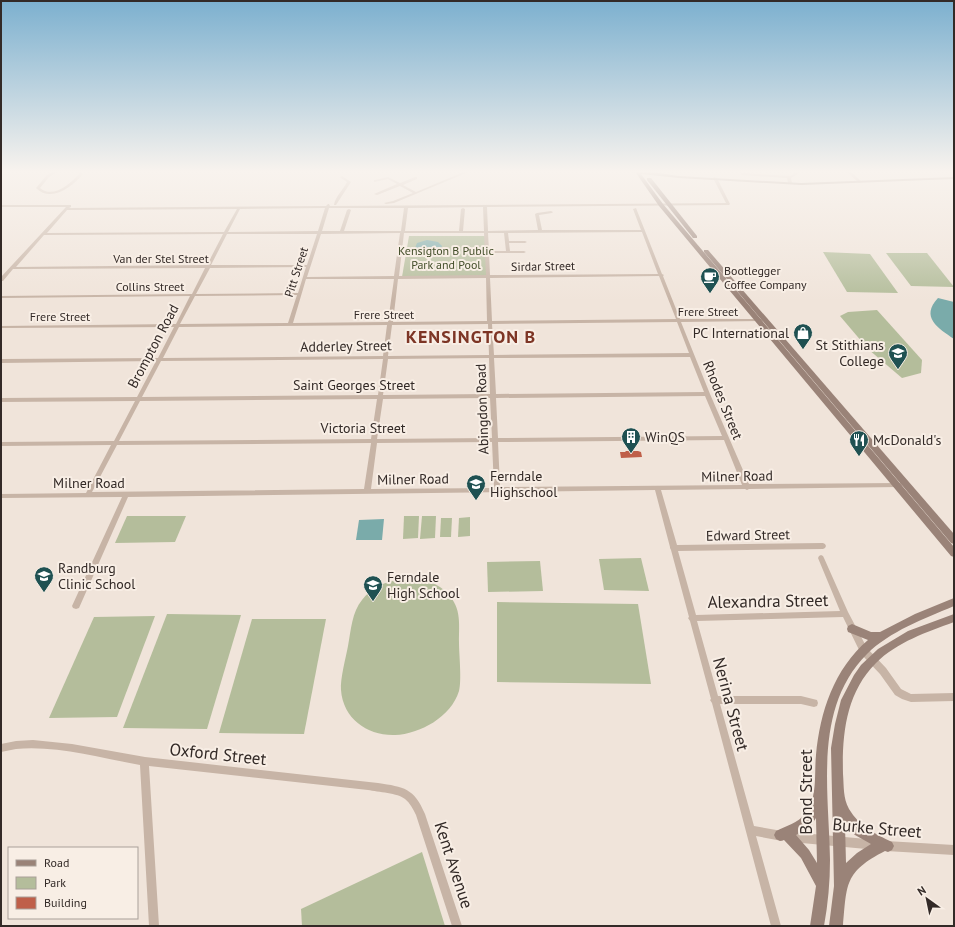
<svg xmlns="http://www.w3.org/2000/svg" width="955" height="927" font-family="'PT Sans',sans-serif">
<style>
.green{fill:#b4bd9b}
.water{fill:#7aabaa}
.building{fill:#bf5f49}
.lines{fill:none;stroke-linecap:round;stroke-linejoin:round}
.street{fill:#c7b4a6;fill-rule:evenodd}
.secondary{fill:#9a8378;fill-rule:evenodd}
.labels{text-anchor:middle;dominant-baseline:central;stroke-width:4;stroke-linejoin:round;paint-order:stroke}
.far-park-label{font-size:12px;fill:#45502c;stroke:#f8eee5}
.far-street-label{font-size:12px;fill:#332a27;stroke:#f8eee5}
.far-poi-label{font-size:12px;fill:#332a27;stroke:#f8eee5;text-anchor:start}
.poi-label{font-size:14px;fill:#332a27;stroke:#f8eee5;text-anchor:start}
.street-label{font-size:14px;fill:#332a27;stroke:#f8eee5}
.near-street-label{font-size:17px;fill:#332a27;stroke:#f8eee5}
.district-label{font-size:18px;font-weight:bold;letter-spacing:1px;fill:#7d3525;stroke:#f8eee5}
</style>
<rect width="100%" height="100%" fill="#f0e4da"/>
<g class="green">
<polygon points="409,236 487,236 489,277 402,277"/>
<polygon points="823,252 870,254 898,293 847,292"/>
<polygon points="886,253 927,253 954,287 911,286"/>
<polygon points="877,310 922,360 921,373 902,378 868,349 840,316 848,312"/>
<polygon points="127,516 186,516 175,542 115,543"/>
<polygon points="404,516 419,516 418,538 403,539"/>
<polygon points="422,516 436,516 435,538 420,539"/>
<polygon points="470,517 470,536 458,537 459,518"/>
<polygon points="441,518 452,518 451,537 440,537"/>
<polygon points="641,558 649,591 604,590 599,559"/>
<polygon points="540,561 543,591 488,592 487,562"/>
<path d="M398,580C414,580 432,579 444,590C462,606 459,621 459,643C459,654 462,681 459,691C451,717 420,734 395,735C368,736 343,719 341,690C340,679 346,657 348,646C351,630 352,612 362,600C371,588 384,582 398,580Z"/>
<polygon points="497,602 638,604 651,684 497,682"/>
<polygon points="167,614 241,615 207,729 123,728"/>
<polygon points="155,616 117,717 49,718 94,617"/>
<polygon points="252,619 326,619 304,734 219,733"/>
<polygon points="422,852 445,926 302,926 301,909"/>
</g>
<g class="water">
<path d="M427,240L438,242L442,246L441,249C434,255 421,256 415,248L417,243Z"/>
<path d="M938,298L954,302V339C938,328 920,317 938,298Z"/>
<polygon points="384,519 382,540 356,540 359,520"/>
</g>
<polygon class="building" points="625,451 638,451 641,452 642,457 621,458 620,452 626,452"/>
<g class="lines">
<g class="street">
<path d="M54,171H59L49,177L40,188C53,199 70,184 79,174L78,171H81L83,174C72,187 51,203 36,188L47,175Z"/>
<polygon points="466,171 471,171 394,203 386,204 384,203 393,201 413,193 400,186 377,195 374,194 397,184 388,179 374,182 374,180 375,180 388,177 400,183 415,177 417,177 417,179 403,185 416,192"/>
<polygon points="792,171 795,171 798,174 791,178 792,183 790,184 788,183 787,178 742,175 740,174 742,173 790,176 794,174"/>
<polygon points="846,171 850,171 862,182 859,183"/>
<path d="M342,176L351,182L336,205H334C335,197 343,190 347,182L341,178L340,177Z"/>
<path d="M714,177L717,178L730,204L729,205L487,207L488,231L538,230L535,214L537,213L551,211L553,212L552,213L539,215L542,230H641L633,209L636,208L662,274L664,275L663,276L680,319H761L763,320L761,321L681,322L710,394L749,484L899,483H901L902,485L901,487H899L749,489L747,490L745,489L661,490L677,545L823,543L825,544L826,546L825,548L823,549L678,551L696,615L840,611L818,558L819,556L821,555L823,556L824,558L848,612L867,648L886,668L901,689L911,694L954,693V701L911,702L902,699L895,695L880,674L861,654L843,617L697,621L718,696H801L817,700L818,703L817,706L814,707L801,704H720L754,826L782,831L785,833L787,836L785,839L782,841L756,836L781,926H771L712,703L710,700L711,699L690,621L688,618L689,617L671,550L670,548V547L655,490L128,497L79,608L76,609L73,608L72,606L122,497L1,498V494L86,493L111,445L1,446V442L114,441L135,401L1,402V398L137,397L156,361L1,363V359L158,358L174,327L1,328V326L176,324L190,296L1,298V296L192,294L205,268L13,269L3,281H1V277L66,207H1V205H71V207L69,208L326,206L328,204H329L330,206L726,203L713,178ZM483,207L484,231H463L465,209L463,208L461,209L459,231H405L408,208ZM325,208L318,231L228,232L240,209ZM329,208H404L401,231H344L351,210L349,209L347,210L340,231H322ZM237,209L224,232L47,233L67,210ZM642,232L658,274L490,275L489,253H524L526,252L524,251H510L509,243H525L527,242L525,241H509L508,233ZM400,233L394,276L307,277L321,234ZM404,233H484L486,275L399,276ZM488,233H504L506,251H489ZM223,234L207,265L16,267L44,235ZM227,234H317L307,265H211ZM306,267L298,293L196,294L210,268ZM659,276L676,319L492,321L490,278ZM486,278L487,321L393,322L398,279ZM306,279H394L388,322L293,323ZM297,295L288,323L180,324L195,296ZM677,322L689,353L494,355L492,324ZM488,324L489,355L388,356L392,325ZM387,325L383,356L163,358L179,327ZM690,357L704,392L496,394L494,358ZM489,358L490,394L383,395L388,359ZM383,359L378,395L142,397L161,361ZM705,396L722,436L498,438L496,398ZM490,398L492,438L377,439L383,399ZM377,399L371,439L119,441L140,401ZM724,440L742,485L500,487L498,442ZM492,442L494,488L371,489L377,443ZM371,443L364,489L92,492L117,445Z"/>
<path d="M33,740L72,744L145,757L378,783C404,787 414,788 425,814L462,926H452L416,815C413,809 410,803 405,799C398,793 378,792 368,790L149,766L159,926H149L140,765C101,758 55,745 16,749C11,750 6,751 1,752V744L16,741Z"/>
<polygon points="791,832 877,840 880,842 882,845 880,848 877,850 791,842 788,840 786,837 788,834"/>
<polygon points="886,841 954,845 954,855 886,851 883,849 881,846 883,843"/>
</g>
<g class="secondary">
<polygon points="627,171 645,171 679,176 801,183 954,177 954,179 801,185 679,178 641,174 663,204 954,547 954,557 951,556 659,206 636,173"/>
<polygon points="647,178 651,178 697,236 697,238 693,238 647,180"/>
<polygon points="704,250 708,250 954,534 954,544 951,543 704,252"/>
<path d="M954,598V606C924,619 890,631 867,654C813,708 829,791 830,860C830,882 828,904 824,926H810L816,886L801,858L784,840L780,841L776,839L774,835L776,831C786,826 798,823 805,814C818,797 814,776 816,755C820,712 834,669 868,640L848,632L847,629L848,626L852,624L871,632H880L915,614ZM816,818L817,863L809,850L796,835L810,827Z"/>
<path d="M954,614V622C927,632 897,642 876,663C846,693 842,734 843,774C844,787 843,798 849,809C859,826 875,834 892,842L894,846L892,850L888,852L885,851C844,872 847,884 843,926H829L834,886L831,748L835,724L841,700L854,675L861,665L878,649L908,631ZM845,825L855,835L871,844L857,853L846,863Z"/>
</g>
</g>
<linearGradient id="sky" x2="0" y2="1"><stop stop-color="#7cb0cf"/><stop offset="0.57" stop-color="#f8f3ee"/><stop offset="1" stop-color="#f8f3ee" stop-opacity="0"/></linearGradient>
<rect width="955" height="301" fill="url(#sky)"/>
<defs>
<g id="cafe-pin" transform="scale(1)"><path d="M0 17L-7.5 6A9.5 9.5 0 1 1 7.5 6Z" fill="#1f5152" stroke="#f8eee5"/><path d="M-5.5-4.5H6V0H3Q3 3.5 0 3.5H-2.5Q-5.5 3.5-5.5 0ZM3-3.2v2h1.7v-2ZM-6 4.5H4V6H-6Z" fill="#fff"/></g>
<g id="shop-pin" transform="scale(1)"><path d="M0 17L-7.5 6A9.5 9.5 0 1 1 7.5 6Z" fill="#1f5152" stroke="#f8eee5"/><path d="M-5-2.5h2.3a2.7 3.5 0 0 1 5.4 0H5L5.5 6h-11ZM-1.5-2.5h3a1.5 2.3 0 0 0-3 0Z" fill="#fff"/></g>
<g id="school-pin" transform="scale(1)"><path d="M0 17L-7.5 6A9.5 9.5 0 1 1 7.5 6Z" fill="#1f5152" stroke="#f8eee5"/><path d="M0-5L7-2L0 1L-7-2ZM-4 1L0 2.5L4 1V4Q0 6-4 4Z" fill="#fff"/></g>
<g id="building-pin" transform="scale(1)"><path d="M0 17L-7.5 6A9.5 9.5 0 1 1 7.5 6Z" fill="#1f5152" stroke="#f8eee5"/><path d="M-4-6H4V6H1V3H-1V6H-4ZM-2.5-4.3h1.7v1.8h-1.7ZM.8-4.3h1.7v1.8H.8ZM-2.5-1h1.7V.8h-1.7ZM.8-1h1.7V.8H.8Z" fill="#fff"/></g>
<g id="restaurant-pin" transform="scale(1)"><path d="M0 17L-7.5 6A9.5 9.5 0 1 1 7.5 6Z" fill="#1f5152" stroke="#f8eee5"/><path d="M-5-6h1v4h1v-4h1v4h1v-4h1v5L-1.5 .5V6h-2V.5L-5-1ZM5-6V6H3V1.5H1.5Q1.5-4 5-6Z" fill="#fff"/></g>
</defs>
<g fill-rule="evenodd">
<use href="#cafe-pin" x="710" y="277"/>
<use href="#shop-pin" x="803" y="333"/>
<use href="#school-pin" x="898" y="353"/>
<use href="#building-pin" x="631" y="437"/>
<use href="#restaurant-pin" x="859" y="440"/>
<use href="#school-pin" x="476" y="484"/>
<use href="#school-pin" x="44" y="576"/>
<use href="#school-pin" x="373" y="585"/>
</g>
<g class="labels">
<g class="far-park-label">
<text x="446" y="250">Kensigton B Public<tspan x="446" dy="14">Park and Pool</tspan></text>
</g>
<g class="far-street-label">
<text x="161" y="258">Van der Stel Street</text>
<text transform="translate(543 266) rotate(-1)">Sirdar Street</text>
<text transform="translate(296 272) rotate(-72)">Pitt Street</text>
<text x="150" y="286">Collins Street</text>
<text x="708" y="311">Frere Street</text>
<text x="384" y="314">Frere Street</text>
<text x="60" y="316">Frere Street</text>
</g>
<g class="far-poi-label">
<text x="724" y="270">Bootlegger<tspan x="724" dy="14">Coffee Company</tspan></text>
</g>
<g class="poi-label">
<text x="789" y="333" text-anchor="end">PC International</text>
<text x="884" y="345" text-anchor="end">St Stithians<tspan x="884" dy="16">College</tspan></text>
<text x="645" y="437">WinQS</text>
<text x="873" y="440">McDonald's</text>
<text x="490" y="476">Ferndale<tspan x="490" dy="16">Highschool</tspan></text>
<text x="58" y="568">Randburg<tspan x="58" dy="16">Clinic School</tspan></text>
<text x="387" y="577">Ferndale<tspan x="387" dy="16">High School</tspan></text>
</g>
<g class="street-label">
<text transform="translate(153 346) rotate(-62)">Brompton Road</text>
<text transform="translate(346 346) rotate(-1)">Adderley Street</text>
<text x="354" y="385">Saint Georges Street</text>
<text transform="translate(723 400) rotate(68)">Rhodes Street</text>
<text transform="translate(482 409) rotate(-92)">Abingdon Road</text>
<text x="363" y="428">Victoria Street</text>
<text transform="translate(737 476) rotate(-1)">Milner Road</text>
<text transform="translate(413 479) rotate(-1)">Milner Road</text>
<text x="89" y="483">Milner Road</text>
<text transform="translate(748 535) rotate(-1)">Edward Street</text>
</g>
<g class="near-street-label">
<text transform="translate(768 601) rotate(-1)">Alexandra Street</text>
<text transform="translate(731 704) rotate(75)">Nerina Street</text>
<text transform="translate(218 754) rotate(6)">Oxford Street</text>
<text transform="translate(806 792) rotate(-90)">Bond Street</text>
<text transform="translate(877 828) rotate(5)">Burke Street</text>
<text transform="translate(454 865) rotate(72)">Kent Avenue</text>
</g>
<g class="district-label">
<text x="471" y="336">KENSINGTON B</text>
</g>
</g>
<rect width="955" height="927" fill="none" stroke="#332a27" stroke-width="4"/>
<rect x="8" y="847" width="130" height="72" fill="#f8eee5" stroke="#a9a099"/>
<rect x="16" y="860" width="20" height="6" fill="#9a8378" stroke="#a9a099"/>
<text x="44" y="867" font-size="12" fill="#332a27">Road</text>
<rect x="16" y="877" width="20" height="12" fill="#b4bd9b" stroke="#a9a099"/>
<text x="44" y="887" font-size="12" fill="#332a27">Park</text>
<rect x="16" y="897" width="20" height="12" fill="#bf5f49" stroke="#a9a099"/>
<text x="44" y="907" font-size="12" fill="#332a27">Building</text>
<g transform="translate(927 899) rotate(327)" stroke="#f8eee5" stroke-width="3" paint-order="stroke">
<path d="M0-3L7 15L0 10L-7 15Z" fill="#332a27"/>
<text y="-6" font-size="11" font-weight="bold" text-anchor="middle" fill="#332a27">N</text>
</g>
</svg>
